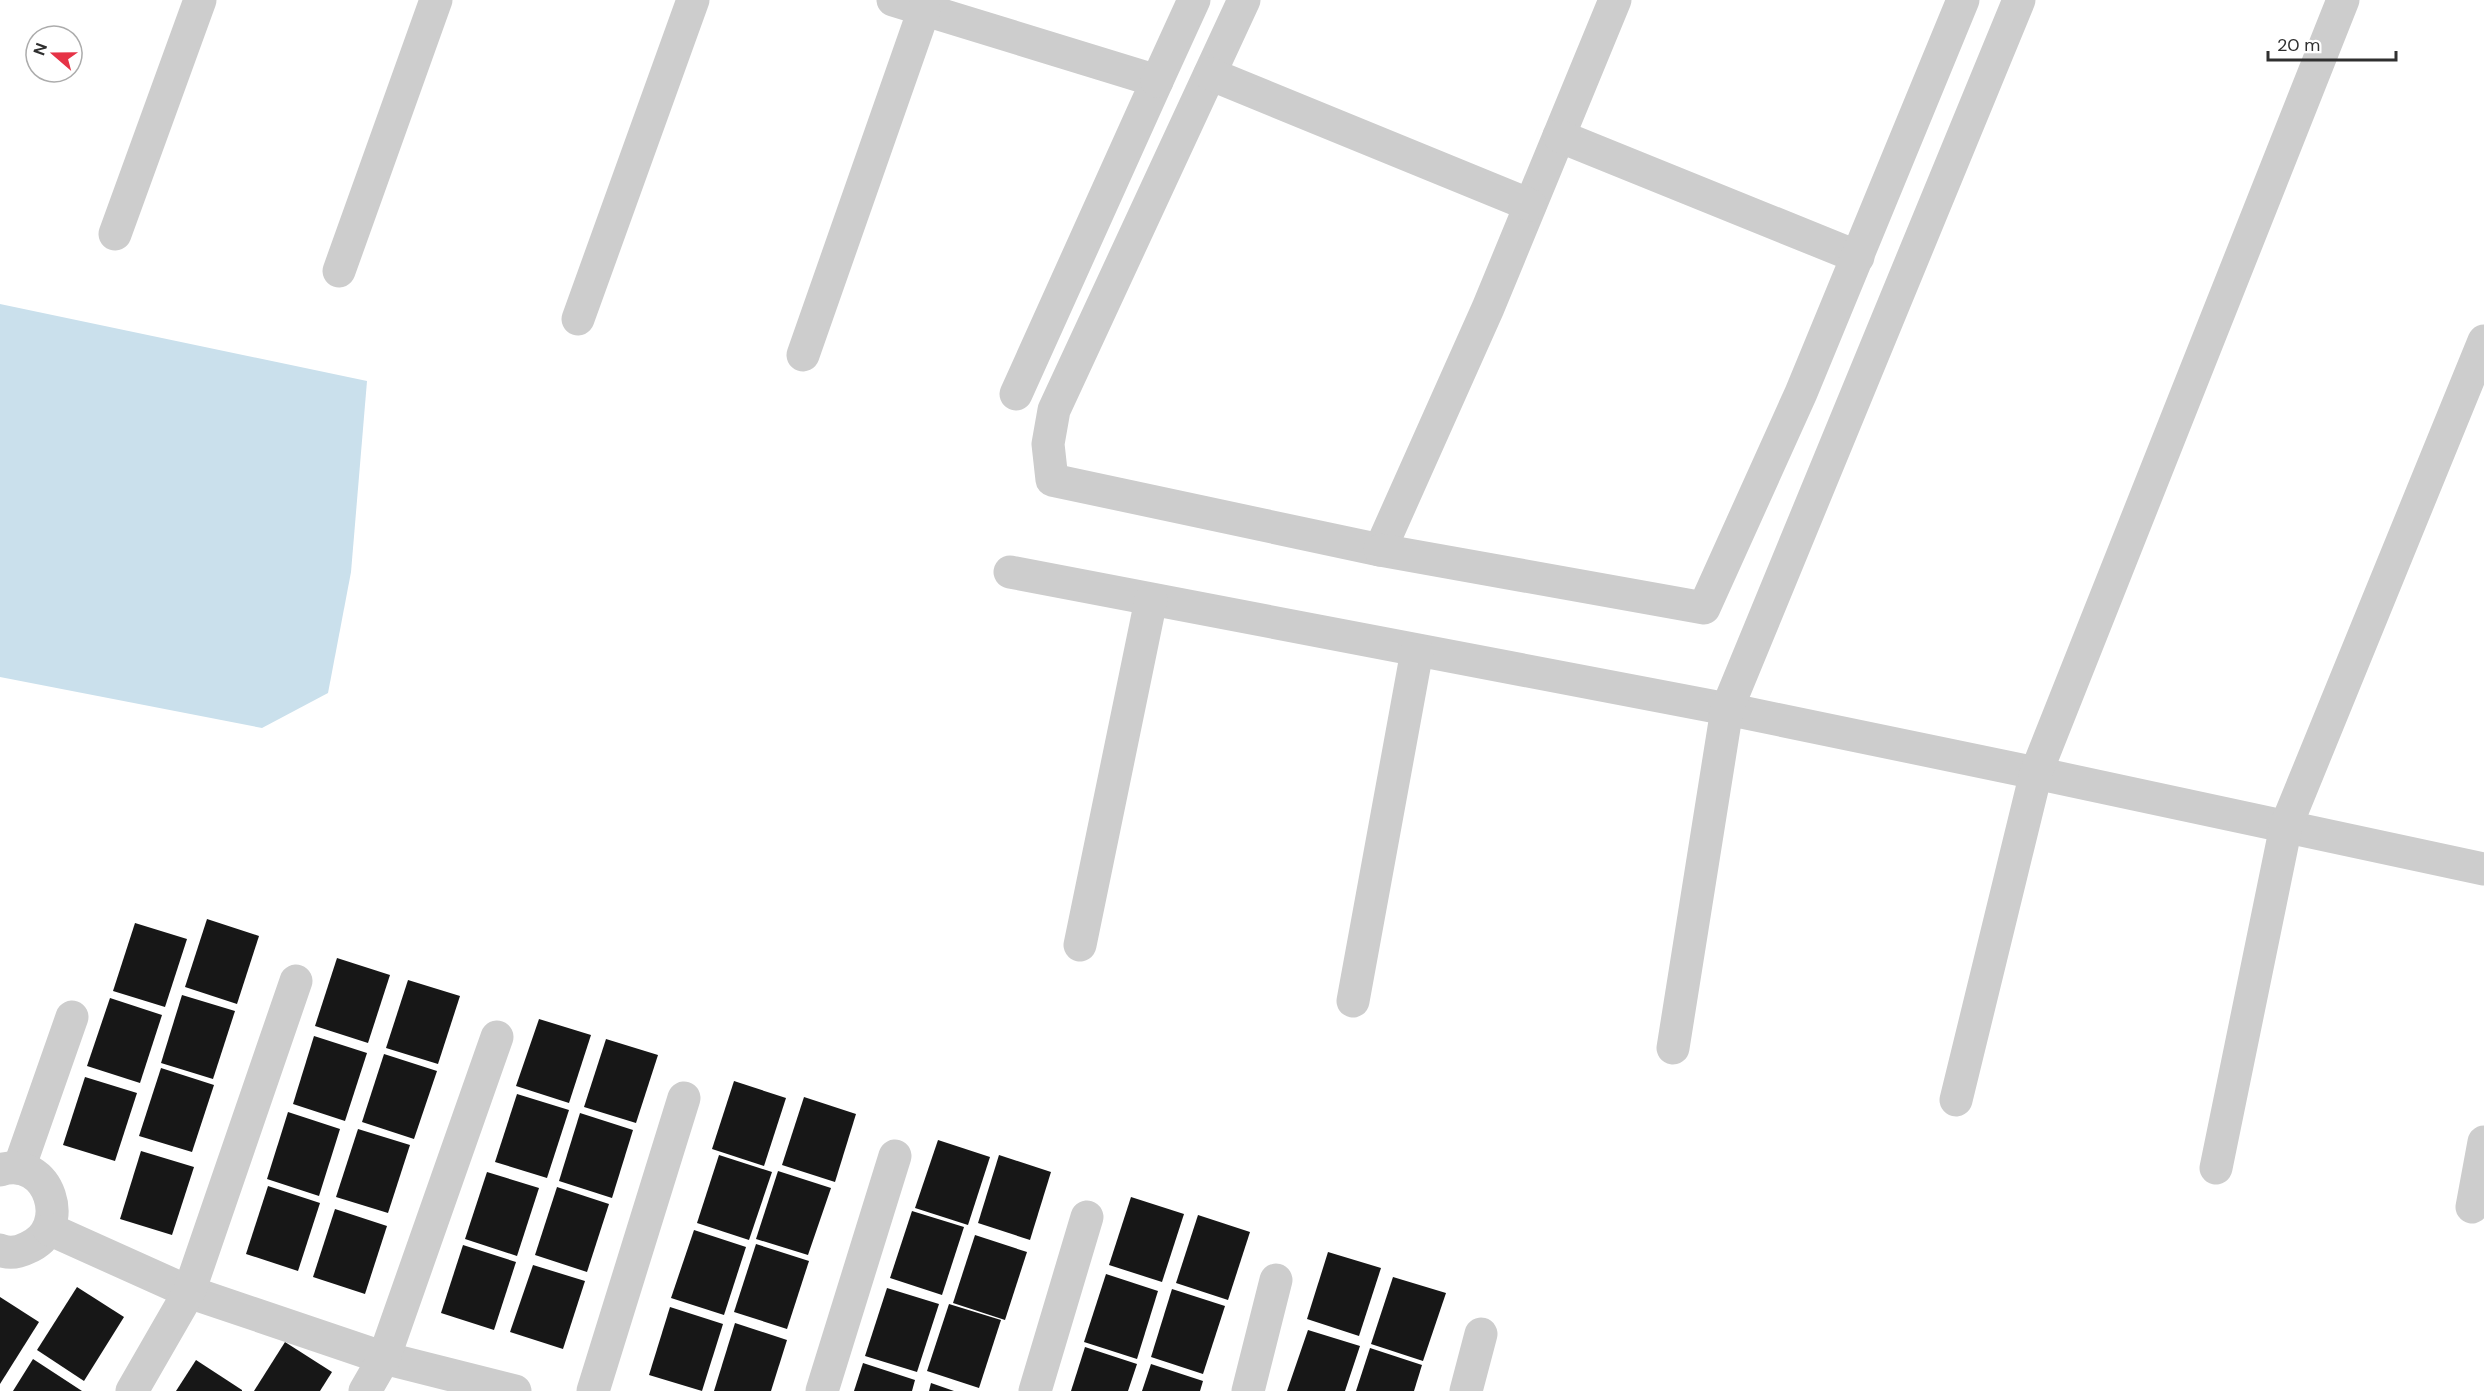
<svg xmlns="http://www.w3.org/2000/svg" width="2484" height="1391" font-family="'DM Sans',sans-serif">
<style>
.water{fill:#cae0ec}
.building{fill:#171717}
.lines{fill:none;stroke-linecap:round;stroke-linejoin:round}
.minor{stroke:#cdcdcd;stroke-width:33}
</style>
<rect width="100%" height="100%" fill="#fff"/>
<polygon class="water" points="0,304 367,381 351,572 328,693 262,728 0,677"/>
<g class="building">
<polygon points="207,919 259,936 237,1004 185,987"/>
<polygon points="135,923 187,939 165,1007 113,991"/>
<polygon points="337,958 390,975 368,1043 315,1026"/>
<polygon points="408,980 460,996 438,1064 386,1048"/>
<polygon points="182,995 235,1011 213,1079 161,1063"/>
<polygon points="110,998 162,1015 140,1083 87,1066"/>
<polygon points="539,1019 591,1035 569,1103 516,1086"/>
<polygon points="314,1036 367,1053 345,1121 293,1104"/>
<polygon points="606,1039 658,1055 636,1123 584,1107"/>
<polygon points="384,1054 437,1071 414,1139 362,1122"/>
<polygon points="161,1068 214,1085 192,1152 139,1136"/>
<polygon points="85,1077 137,1093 115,1161 63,1145"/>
<polygon points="734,1081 786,1098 764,1166 712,1149"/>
<polygon points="517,1094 569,1110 547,1178 495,1162"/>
<polygon points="804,1097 856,1114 835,1182 782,1165"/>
<polygon points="288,1112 340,1129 319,1196 267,1179"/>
<polygon points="580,1113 633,1130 612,1198 559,1181"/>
<polygon points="358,1129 410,1145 388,1213 336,1197"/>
<polygon points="938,1140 990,1157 968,1225 915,1208"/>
<polygon points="141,1151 194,1167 172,1235 120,1219"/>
<polygon points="719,1155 772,1172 749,1240 697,1223"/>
<polygon points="999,1155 1051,1172 1030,1240 978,1223"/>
<polygon points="778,1171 831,1188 808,1255 756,1239"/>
<polygon points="487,1172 539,1188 517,1256 465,1239"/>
<polygon points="268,1186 320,1203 298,1271 246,1254"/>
<polygon points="557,1187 609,1204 587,1272 535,1255"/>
<polygon points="1131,1197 1184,1214 1162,1282 1109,1265"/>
<polygon points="335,1209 387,1226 365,1294 313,1277"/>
<polygon points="912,1211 964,1227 942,1295 890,1278"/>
<polygon points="1198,1215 1250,1232 1228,1300 1176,1283"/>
<polygon points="694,1230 746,1247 724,1315 671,1298"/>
<polygon points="975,1235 1027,1252 1005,1320 953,1303"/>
<polygon points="756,1244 809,1261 787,1329 734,1312"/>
<polygon points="463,1245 516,1262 494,1330 441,1313"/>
<polygon points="1328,1252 1381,1268 1359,1336 1307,1319"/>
<polygon points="533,1265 585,1281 563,1349 510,1332"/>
<polygon points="1106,1274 1158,1291 1137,1359 1084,1342"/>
<polygon points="1393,1277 1446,1293 1423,1361 1371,1344"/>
<polygon points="77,1287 124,1317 84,1381 37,1350"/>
<polygon points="887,1288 939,1304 917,1372 865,1356"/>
<polygon points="1172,1289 1225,1306 1203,1374 1151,1357"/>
<polygon points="0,1297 39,1322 0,1384"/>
<polygon points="949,1304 1001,1320 979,1388 927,1371"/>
<polygon points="670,1307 723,1324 702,1391 649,1375"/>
<polygon points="735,1323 787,1340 771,1391 714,1391"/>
<polygon points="1308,1330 1360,1346 1345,1391 1287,1391"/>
<polygon points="285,1342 332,1372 320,1391 254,1391"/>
<polygon points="1085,1347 1137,1364 1128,1391 1071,1391"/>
<polygon points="1370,1348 1422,1365 1414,1391 1356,1391"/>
<polygon points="33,1359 82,1391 13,1391"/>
<polygon points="196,1360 242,1390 242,1391 176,1391"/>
<polygon points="863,1363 915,1380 912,1391 854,1391"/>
<polygon points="1151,1364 1203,1381 1200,1391 1142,1391"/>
<polygon points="931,1383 954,1391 929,1391"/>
</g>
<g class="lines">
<g class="minor">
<polyline points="893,0 1157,81 1016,394"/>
<polyline points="1244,0 1054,410 1048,444 1052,480 1380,550 1488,308 1615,0"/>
<polyline points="1210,74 1530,205"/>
<polyline points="1157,81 1194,0"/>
<polyline points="1559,136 1858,257"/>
<polyline points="115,234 200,0"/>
<polyline points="339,271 436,0"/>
<polyline points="578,319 693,0"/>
<polyline points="803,355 924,10"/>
<polyline points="1380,550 1704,608 1801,393 1963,0"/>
<polyline points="1010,572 1727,709 2036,773 2484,869"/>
<polyline points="1080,945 1151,600"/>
<polyline points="1353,1001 1417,651"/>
<polyline points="1673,1048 1727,709 2019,0"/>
<polyline points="1956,1100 2036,773 2343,0"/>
<polyline points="19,1168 72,1017"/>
<polyline points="2216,1168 2286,826 2484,341"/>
<path d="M0,1170C49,1154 74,1229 27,1248C19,1252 9,1254 0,1250"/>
<polyline points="2472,1207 2484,1142"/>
<polyline points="49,1229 189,1292 384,1358 515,1391"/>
<polyline points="132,1391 189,1292 296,981"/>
<polyline points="365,1391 384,1358 497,1037"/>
<polyline points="593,1391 684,1098"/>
<polyline points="822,1391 895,1156"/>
<polyline points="1035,1391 1087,1217"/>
<polyline points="1248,1391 1276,1280"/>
<polyline points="1466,1391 1481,1334"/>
</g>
</g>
<g transform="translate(54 54) rotate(290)"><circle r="28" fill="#ffffff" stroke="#acacac" stroke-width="1.5"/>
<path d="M0-4.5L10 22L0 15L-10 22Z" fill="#e63346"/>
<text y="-9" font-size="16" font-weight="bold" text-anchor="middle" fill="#303030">N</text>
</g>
<path d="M2268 51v9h128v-9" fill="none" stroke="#303030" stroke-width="3"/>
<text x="2277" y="51" font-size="18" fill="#303030" stroke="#ffffff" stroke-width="4.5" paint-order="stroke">20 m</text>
</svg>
